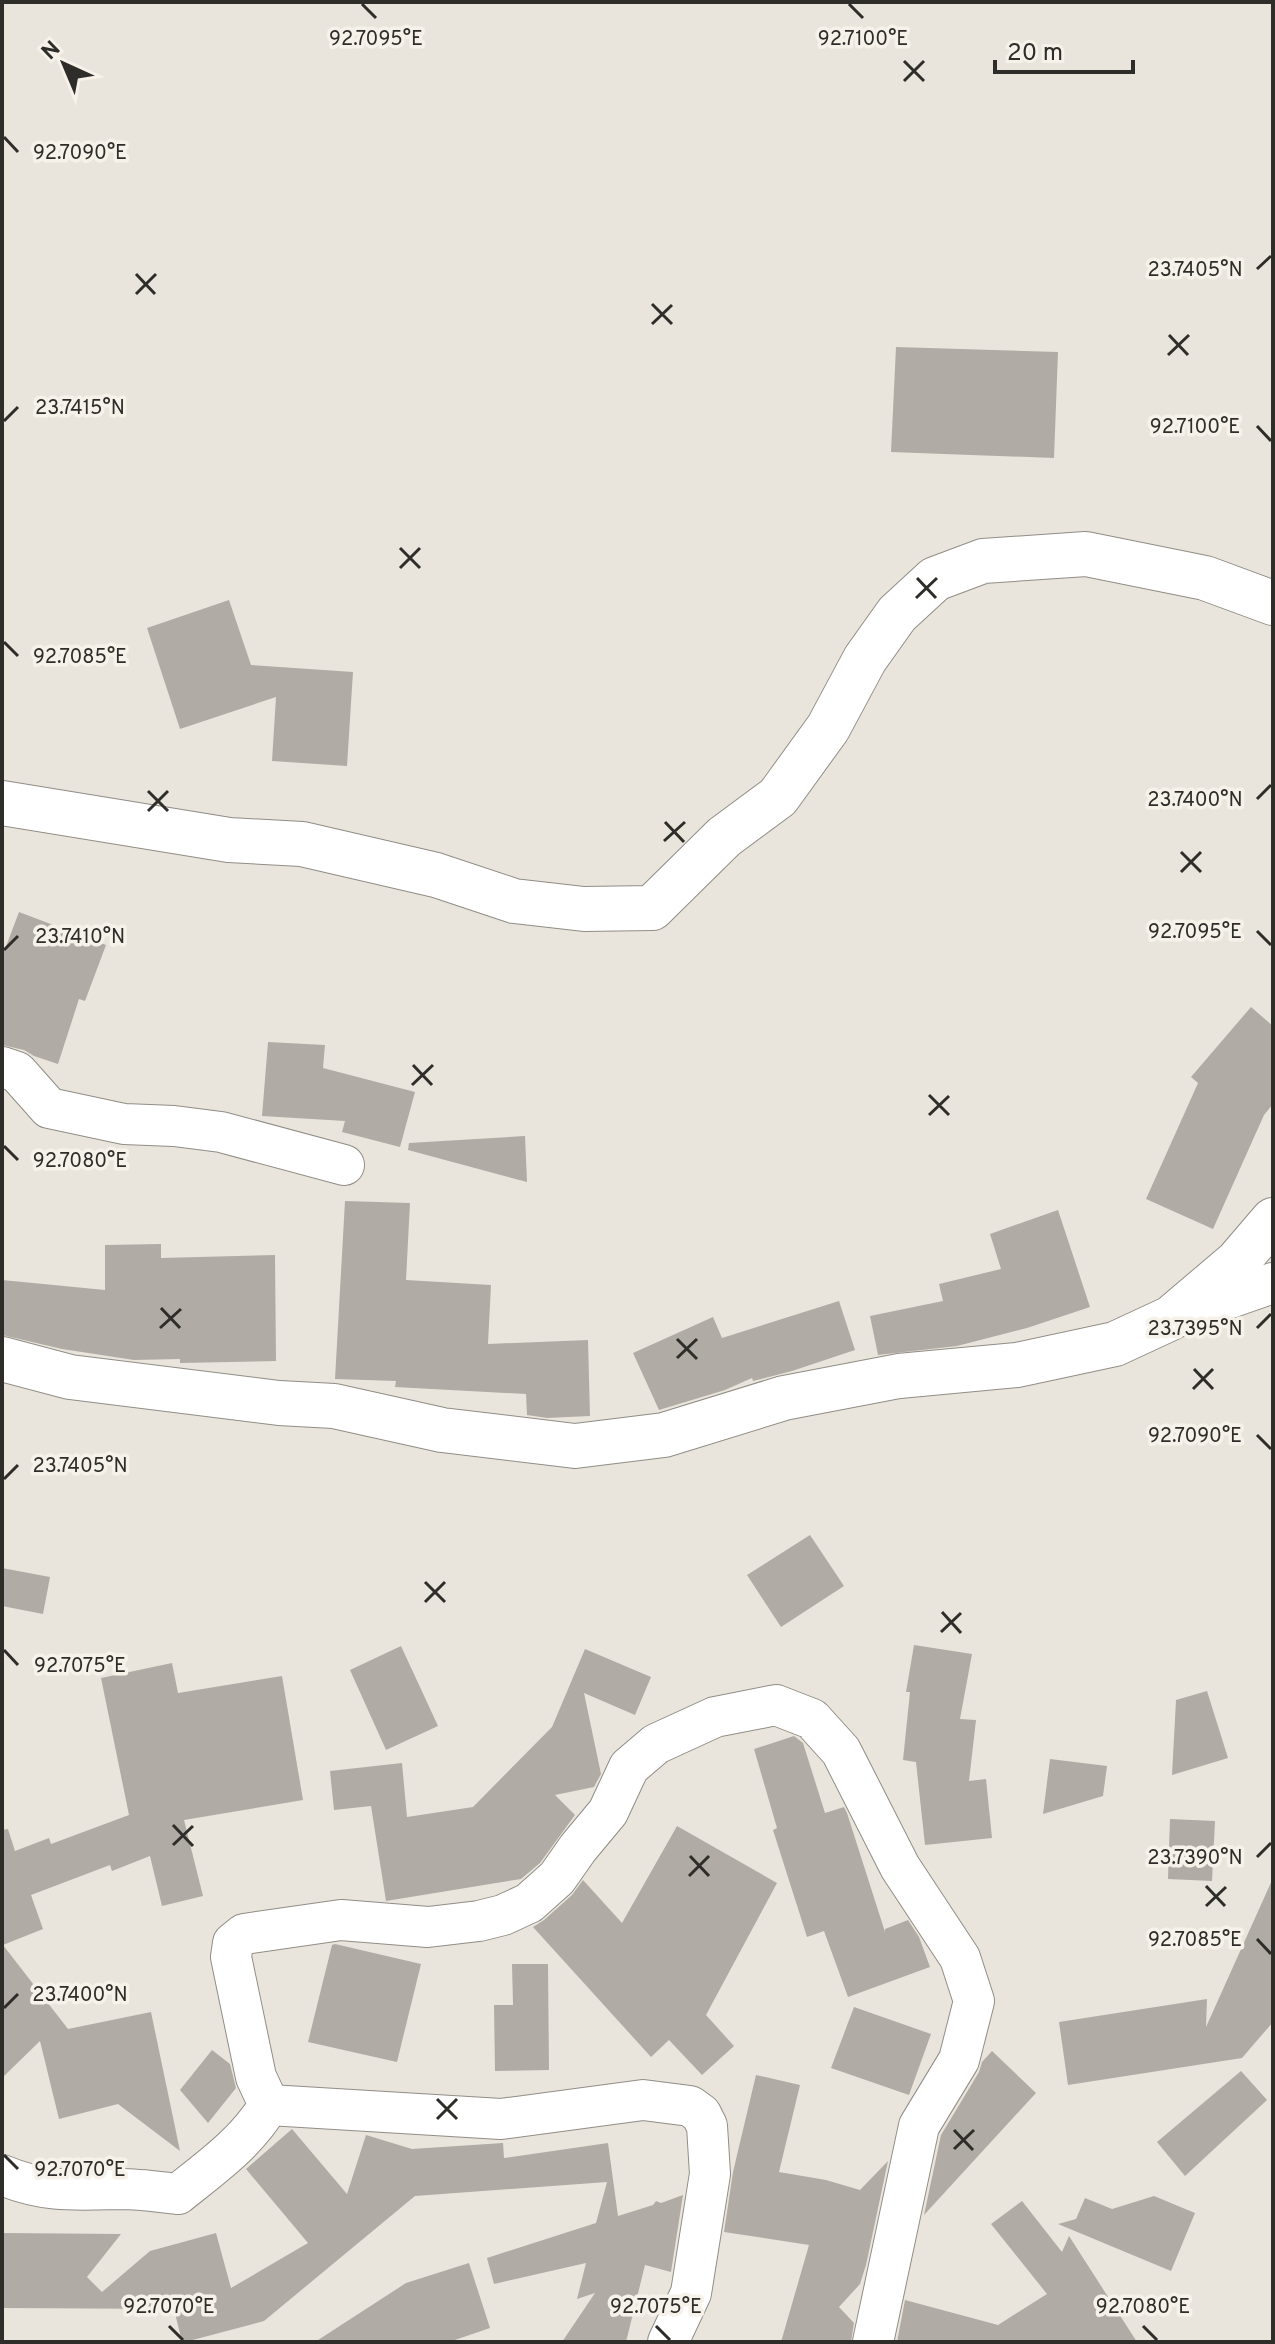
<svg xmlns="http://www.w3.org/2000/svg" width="1275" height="2344" font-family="Overpass,sans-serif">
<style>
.building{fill:#b0aca5}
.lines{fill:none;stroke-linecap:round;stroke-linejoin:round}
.minor-casing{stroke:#918d86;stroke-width:42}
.tertiary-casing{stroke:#918d86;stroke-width:46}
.trunk-casing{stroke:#918d86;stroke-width:46}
.minor{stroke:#fff;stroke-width:40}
.tertiary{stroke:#fff;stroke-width:44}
.trunk{stroke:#fff;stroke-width:44}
.ticks{fill:none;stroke:#2e2d2a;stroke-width:3}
.ticks-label{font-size:20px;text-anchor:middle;fill:#2e2d2a;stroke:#f6f2ea;stroke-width:7;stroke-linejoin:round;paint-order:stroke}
</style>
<rect width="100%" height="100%" fill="#e9e5dc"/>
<g class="building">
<polygon points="896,347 1058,352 1054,458 891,452"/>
<polygon points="229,600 251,665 353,672 347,766 272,761 276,697 180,729 147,628"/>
<polygon points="19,912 106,945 85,1001 79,999 58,1064 34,1056 24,1050 2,1045 2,957"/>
<polygon points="1251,1007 1273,1026 1273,1104 1264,1115 1213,1229 1146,1199 1198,1083 1191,1077"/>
<polygon points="268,1042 325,1045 323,1068 415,1092 400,1147 342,1132 345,1121 262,1116"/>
<polygon points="525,1136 527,1182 408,1150 409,1143"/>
<polygon points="345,1201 410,1203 406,1280 491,1285 488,1344 588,1340 590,1416 547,1418 527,1415 526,1394 395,1387 396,1381 335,1379"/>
<polygon points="1058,1210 1090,1307 1027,1328 957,1346 878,1355 870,1316 943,1301 939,1284 1001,1269 990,1234"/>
<polygon points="161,1244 161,1258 275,1255 276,1361 180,1363 180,1359 134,1360 62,1349 2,1335 2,1280 105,1290 105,1245"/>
<polygon points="839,1301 855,1350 792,1371 753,1381 752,1378 725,1390 659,1410 633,1353 713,1317 722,1338"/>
<polygon points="810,1535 844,1586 781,1627 747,1575"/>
<polygon points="2,1568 50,1577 43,1614 2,1606"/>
<polygon points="914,1645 972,1654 960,1719 976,1720 969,1781 986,1779 992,1838 925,1845 916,1762 903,1760 910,1692 906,1692"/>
<polygon points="401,1646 438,1726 386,1750 350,1670"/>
<polygon points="585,1649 651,1677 635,1715 584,1693 601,1774 594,1787 555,1795 575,1815 540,1863 521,1879 386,1901 371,1806 334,1810 330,1771 402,1763 407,1817 473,1807 552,1727"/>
<polygon points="172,1663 178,1693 282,1676 303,1800 184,1820 203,1896 162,1906 150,1856 112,1871 110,1865 31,1895 43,1929 3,1945 68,2029 151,2012 180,2151 118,2104 59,2119 40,2041 2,2078 2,1830 8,1829 15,1851 49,1838 51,1844 129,1815 101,1678"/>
<polygon points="1207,1691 1228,1758 1172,1775 1176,1700"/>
<polygon points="794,1736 803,1743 825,1813 844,1807 847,1813 885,1932 885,1929 908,1920 919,1937 930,1967 848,1997 824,1931 807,1937 773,1830 777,1828 754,1749"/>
<polygon points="1050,1759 1107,1766 1103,1796 1043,1814"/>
<polygon points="1170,1819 1215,1821 1212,1881 1168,1879"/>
<polygon points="677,1826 777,1883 706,2015 734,2046 702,2075 669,2040 651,2057 533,1927 544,1920 572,1895 583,1880 622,1923"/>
<polygon points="1273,1878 1273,2022 1242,2058 1068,2085 1059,2022 1207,1999 1206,2027"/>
<polygon points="335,1944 421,1964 397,2062 308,2042 332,1945"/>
<polygon points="512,1964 548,1964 549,2070 495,2071 494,2005 513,2005"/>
<polygon points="854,2007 931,2034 909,2095 831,2068"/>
<polygon points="212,2050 230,2064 236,2088 208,2123 180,2090"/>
<polygon points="992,2051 1036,2093 924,2215 941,2135 979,2072 982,2062"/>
<polygon points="1241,2071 1267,2100 1185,2176 1157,2142"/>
<polygon points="756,2075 800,2085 779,2172 826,2180 860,2190 888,2161 866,2265 860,2284 839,2307 854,2323 851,2342 781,2342 809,2245 724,2232 733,2172"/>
<polygon points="292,2129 347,2194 366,2135 412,2149 503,2143 504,2158 608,2143 618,2216 653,2205 656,2201 661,2203 683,2195 671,2272 645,2265 626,2342 562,2342 595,2293 577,2299 586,2263 494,2284 487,2258 596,2223 607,2182 415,2196 264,2321 185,2342 182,2342 174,2309 2,2308 2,2233 121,2234 87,2277 102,2292 150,2251 216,2233 231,2288 308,2243 246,2169"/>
<polygon points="1154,2196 1195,2213 1171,2271 1058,2224 1076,2219 1085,2198 1112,2209"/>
<polygon points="1022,2201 1062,2252 1069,2236 1137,2342 897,2342 905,2300 998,2325 1047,2294 991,2224"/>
<polygon points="469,2263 490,2328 449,2342 315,2342 406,2283"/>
</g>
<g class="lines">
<g class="minor-casing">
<g id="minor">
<polyline points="2,1067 17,1072 49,1108 124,1124 174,1126 221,1132 344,1165"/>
<polyline points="1178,1316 1273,1283"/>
<polyline points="269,2105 501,2119 643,2100 690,2106 701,2114 707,2126 710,2174 691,2293 668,2342"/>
<path d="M2,2175C44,2193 77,2190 121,2189C140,2189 159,2192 178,2194C212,2167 246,2143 269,2105L256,2077L231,1957L233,1943L244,1934L341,1920L428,1927L479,1921L503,1915L529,1903L557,1878L578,1848L608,1812L629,1767L656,1744L715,1717L776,1705L812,1719L841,1751L900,1867L960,1958L974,2001L959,2060L919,2126L873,2342"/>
</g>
</g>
<g class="tertiary-casing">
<polyline id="tertiary" points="2,1359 70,1377 279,1403 334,1406 442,1430 575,1446 664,1435 784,1398 899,1376 1017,1365 1115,1344 1171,1318 1237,1262 1273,1220"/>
</g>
<g class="trunk-casing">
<polyline id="trunk" points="2,803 229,840 302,844 436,875 514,901 584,909 652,908 724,837 778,797 828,728 865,659 897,614 935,579 983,561 1086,554 1205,578 1273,603"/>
</g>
<use href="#minor" class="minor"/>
<use href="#tertiary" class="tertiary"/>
<use href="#trunk" class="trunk"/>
</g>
<path class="ticks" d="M362,4L376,18M849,4L863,18M904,61L924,81M904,81L924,61M4,137L18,152M1257,269L1271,256M136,274L155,294M136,294L156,274M652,304L672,324M652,324L672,305M1169,335L1188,355M1168,355L1189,335M4,421L18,407M1257,426L1271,441M400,548L420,568M400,568L420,548M917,578L936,598M916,598L937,578M4,642L18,656M148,791L168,811M1257,799L1271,785M148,811L168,791M665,822L684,842M664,841L685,822M1181,852L1201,872M1181,872L1201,852M1257,931L1271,945M4,950L18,936M413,1065L432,1085M412,1085L433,1065M929,1095L949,1115M929,1115L949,1096M4,1146L18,1160M161,1308L180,1328M160,1328L181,1309M1257,1328L1271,1314M677,1339L697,1359M677,1358L697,1339M1194,1369L1213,1389M1193,1389L1213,1369M1257,1435L1271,1449M4,1479L18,1465M425,1582L445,1602M425,1602L445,1582M942,1612L961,1633M941,1632L961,1613M4,1650L18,1665M173,1825L193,1846M173,1845L193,1826M690,1856L709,1876M1257,1857L1271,1843M689,1876L709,1856M1206,1886L1225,1906M1206,1906L1226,1887M1257,1939L1271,1954M4,2008L18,1994M437,2099L457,2119M437,2119L457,2099M954,2130L973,2150M954,2149L974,2130M4,2155L18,2169M169,2326L183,2340M656,2326L670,2340M1143,2326L1157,2340"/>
<g class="ticks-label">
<text x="863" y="45">92.7100°E</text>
<text x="376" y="45">92.7095°E</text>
<text x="80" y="159">92.7090°E</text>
<text x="1195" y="276">23.7405°N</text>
<text x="80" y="414">23.7415°N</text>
<text x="1195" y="433">92.7100°E</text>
<text x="80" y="663">92.7085°E</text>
<text x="1195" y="806">23.7400°N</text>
<text x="1195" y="938">92.7095°E</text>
<text x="80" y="943">23.7410°N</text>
<text x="80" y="1167">92.7080°E</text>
<text x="1195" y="1335">23.7395°N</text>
<text x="1195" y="1442">92.7090°E</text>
<text x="80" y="1472">23.7405°N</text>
<text x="80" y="1672">92.7075°E</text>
<text x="1195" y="1864">23.7390°N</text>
<text x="1195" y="1946">92.7085°E</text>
<text x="80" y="2001">23.7400°N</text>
<text x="80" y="2176">92.7070°E</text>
<text x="169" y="2313">92.7070°E</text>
<text x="656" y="2313">92.7075°E</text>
<text x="1143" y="2313">92.7080°E</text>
</g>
<rect width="1275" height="2344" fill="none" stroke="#2e2d2a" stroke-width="8"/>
<g transform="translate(64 64) rotate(316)" stroke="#f6f2ea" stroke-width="6" paint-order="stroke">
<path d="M0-6L14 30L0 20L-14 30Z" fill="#2e2d2a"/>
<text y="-12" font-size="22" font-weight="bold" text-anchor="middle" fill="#2e2d2a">N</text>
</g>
<path d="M995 60v12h138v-12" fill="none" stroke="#2e2d2a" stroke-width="4"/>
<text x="1007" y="60" font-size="24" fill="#2e2d2a" stroke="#f6f2ea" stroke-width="6" paint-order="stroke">20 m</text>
</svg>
